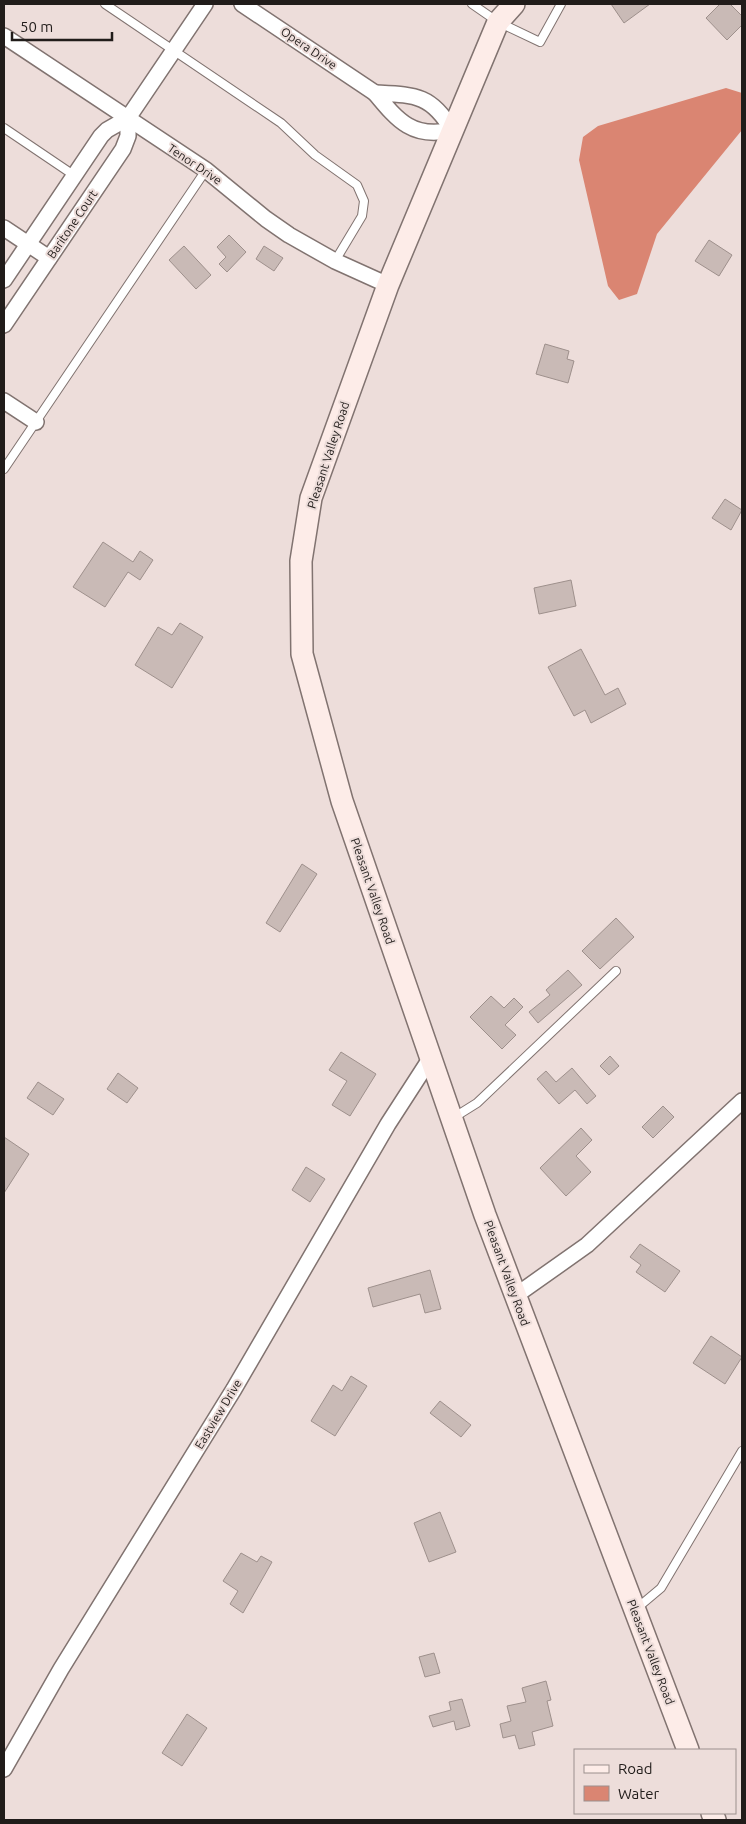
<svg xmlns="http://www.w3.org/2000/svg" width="746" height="1824" font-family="Ubuntu,sans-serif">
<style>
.water{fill:#da8572}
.building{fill:#c9bab6;stroke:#9e908c}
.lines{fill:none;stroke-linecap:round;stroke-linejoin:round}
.lane-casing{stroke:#817370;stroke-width:10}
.street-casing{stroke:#817370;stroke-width:18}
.secondary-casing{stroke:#817370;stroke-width:24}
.lane{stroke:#fff;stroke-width:8}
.street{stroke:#fff;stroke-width:15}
.secondary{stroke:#fdece8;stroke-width:21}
.labels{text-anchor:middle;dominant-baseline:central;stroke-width:4;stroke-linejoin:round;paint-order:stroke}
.street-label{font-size:12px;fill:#211c1a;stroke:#edddda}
</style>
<rect width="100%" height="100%" fill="#edddda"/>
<polygon class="water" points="726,88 742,93 742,130 657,234 637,294 619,300 608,286 579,160 583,137 598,126"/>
<g class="building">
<polygon points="611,4 650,4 624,23"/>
<polygon points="720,4 730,4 742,16 742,25 727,40 706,18"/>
<polygon points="229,235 246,252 227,272 219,264 226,257 217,247"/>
<polygon points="709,240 732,255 719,276 695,261"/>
<polygon points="184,246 211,275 196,289 169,260"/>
<polygon points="264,246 283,258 274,271 256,259"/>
<polygon points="545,344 569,351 567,359 574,361 568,383 536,374"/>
<polygon points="725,499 742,510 731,530 712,518"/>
<polygon points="103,542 133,562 140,551 153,560 140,580 128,572 105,607 73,587"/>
<polygon points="571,580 576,606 539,614 534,588"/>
<polygon points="180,623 203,637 172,688 135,665 158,627 172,635"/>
<polygon points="581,649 605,695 618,688 626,704 591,723 585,710 574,716 548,667"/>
<polygon points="302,864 317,874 280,932 266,923"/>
<polygon points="616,918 634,937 600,969 582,951"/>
<polygon points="568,970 582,985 538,1023 529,1012 550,995 546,990"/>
<polygon points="491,996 504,1008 514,998 523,1007 505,1025 516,1035 502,1049 470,1017"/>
<polygon points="341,1052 376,1074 350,1116 332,1105 347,1081 329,1070"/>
<polygon points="610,1056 619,1066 609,1075 600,1066"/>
<polygon points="572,1068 596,1096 587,1104 575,1090 559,1104 537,1079 546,1071 556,1082"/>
<polygon points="118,1073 138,1088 127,1103 107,1089"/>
<polygon points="38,1082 64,1099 53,1115 27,1098"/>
<polygon points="663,1106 674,1117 653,1138 642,1127"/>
<polygon points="581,1128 592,1140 576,1156 591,1172 566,1196 540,1168"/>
<polygon points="4,1137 29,1154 4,1193"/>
<polygon points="306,1167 325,1179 310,1202 292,1190"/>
<polygon points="640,1244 680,1271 665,1292 636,1272 641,1265 630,1257"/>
<polygon points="430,1270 441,1309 425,1313 420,1294 373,1307 368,1288"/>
<polygon points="711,1336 742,1357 725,1384 693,1363"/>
<polygon points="351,1376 367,1386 335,1436 311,1421 333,1385 342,1391"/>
<polygon points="440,1401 471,1425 461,1437 430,1413"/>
<polygon points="440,1512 456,1552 429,1562 414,1523"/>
<polygon points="241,1553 257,1562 261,1556 272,1562 243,1613 230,1604 238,1591 223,1581"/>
<polygon points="434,1653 440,1673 425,1677 419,1657"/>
<polygon points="546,1681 551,1700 547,1701 553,1726 532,1732 535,1745 519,1749 515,1735 503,1738 500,1724 511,1721 507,1706 526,1702 522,1688"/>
<polygon points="462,1699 470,1726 456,1730 454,1721 433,1727 429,1716 451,1710 449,1702"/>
<polygon points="187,1714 207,1728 182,1766 162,1753"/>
</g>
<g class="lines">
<g class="lane-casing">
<g id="lane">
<polyline points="105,4 281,123 315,155 357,185 364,201 362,216 335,261"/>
<polyline points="472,4 498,22 540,42 561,4"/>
<polyline points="4,128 75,176"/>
<polyline points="4,469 206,170"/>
<polyline points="453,1118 477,1103 616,971"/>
<polyline points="636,1609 661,1588 742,1451"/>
</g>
</g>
<g class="street-casing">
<g id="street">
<polyline points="242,4 375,93"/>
<polyline points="4,36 206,170 266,219 289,235 335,261 388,285"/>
<path d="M375,93C414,95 431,94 452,130C413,139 398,121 375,93Z"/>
<polyline points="4,228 49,258"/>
<polyline points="4,280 101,136 107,130 128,118 205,4"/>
<polyline points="4,325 123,149 128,136 128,118"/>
<polyline points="4,401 36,422"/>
<polyline points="515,1296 587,1245 742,1101"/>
<polyline points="4,1769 61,1669 234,1389 388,1124 430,1059"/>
</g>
</g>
<g class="secondary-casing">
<g id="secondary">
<polyline points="514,4 498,22 388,285 311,498 301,561 302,654 342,801 485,1215 688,1750"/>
<polyline points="712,1813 715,1820"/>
</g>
</g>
<use href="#lane" class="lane"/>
<use href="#street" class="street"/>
<use href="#secondary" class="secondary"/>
</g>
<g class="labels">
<g class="street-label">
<text transform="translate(309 48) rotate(34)">Opera Drive</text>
<text transform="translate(195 164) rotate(34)">Tenor Drive</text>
<text transform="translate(72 224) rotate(-56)">Baritone Court</text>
<text transform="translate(328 455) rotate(-72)">Pleasant Valley Road</text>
<text transform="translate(373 891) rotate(71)">Pleasant Valley Road</text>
<text transform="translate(507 1273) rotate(70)">Pleasant Valley Road</text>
<text transform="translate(218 1414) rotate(-59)">Eastview Drive</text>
<text transform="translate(651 1652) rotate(69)">Pleasant Valley Road</text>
</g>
</g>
<rect width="746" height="1824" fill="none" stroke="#211c1a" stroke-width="10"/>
<rect x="574" y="1749" width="162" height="65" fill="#edddda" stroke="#9b908d"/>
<rect x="584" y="1765" width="25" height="8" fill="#fdece8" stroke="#9b908d"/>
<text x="618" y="1774" font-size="15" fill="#211c1a">Road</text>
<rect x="584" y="1786" width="25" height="15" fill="#da8572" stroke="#9b908d"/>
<text x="618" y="1799" font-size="15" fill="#211c1a">Water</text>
<path d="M12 32v8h100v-8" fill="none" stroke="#211c1a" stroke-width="2.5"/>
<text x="20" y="32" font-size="15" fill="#211c1a" stroke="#edddda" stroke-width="4" paint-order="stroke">50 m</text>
</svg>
